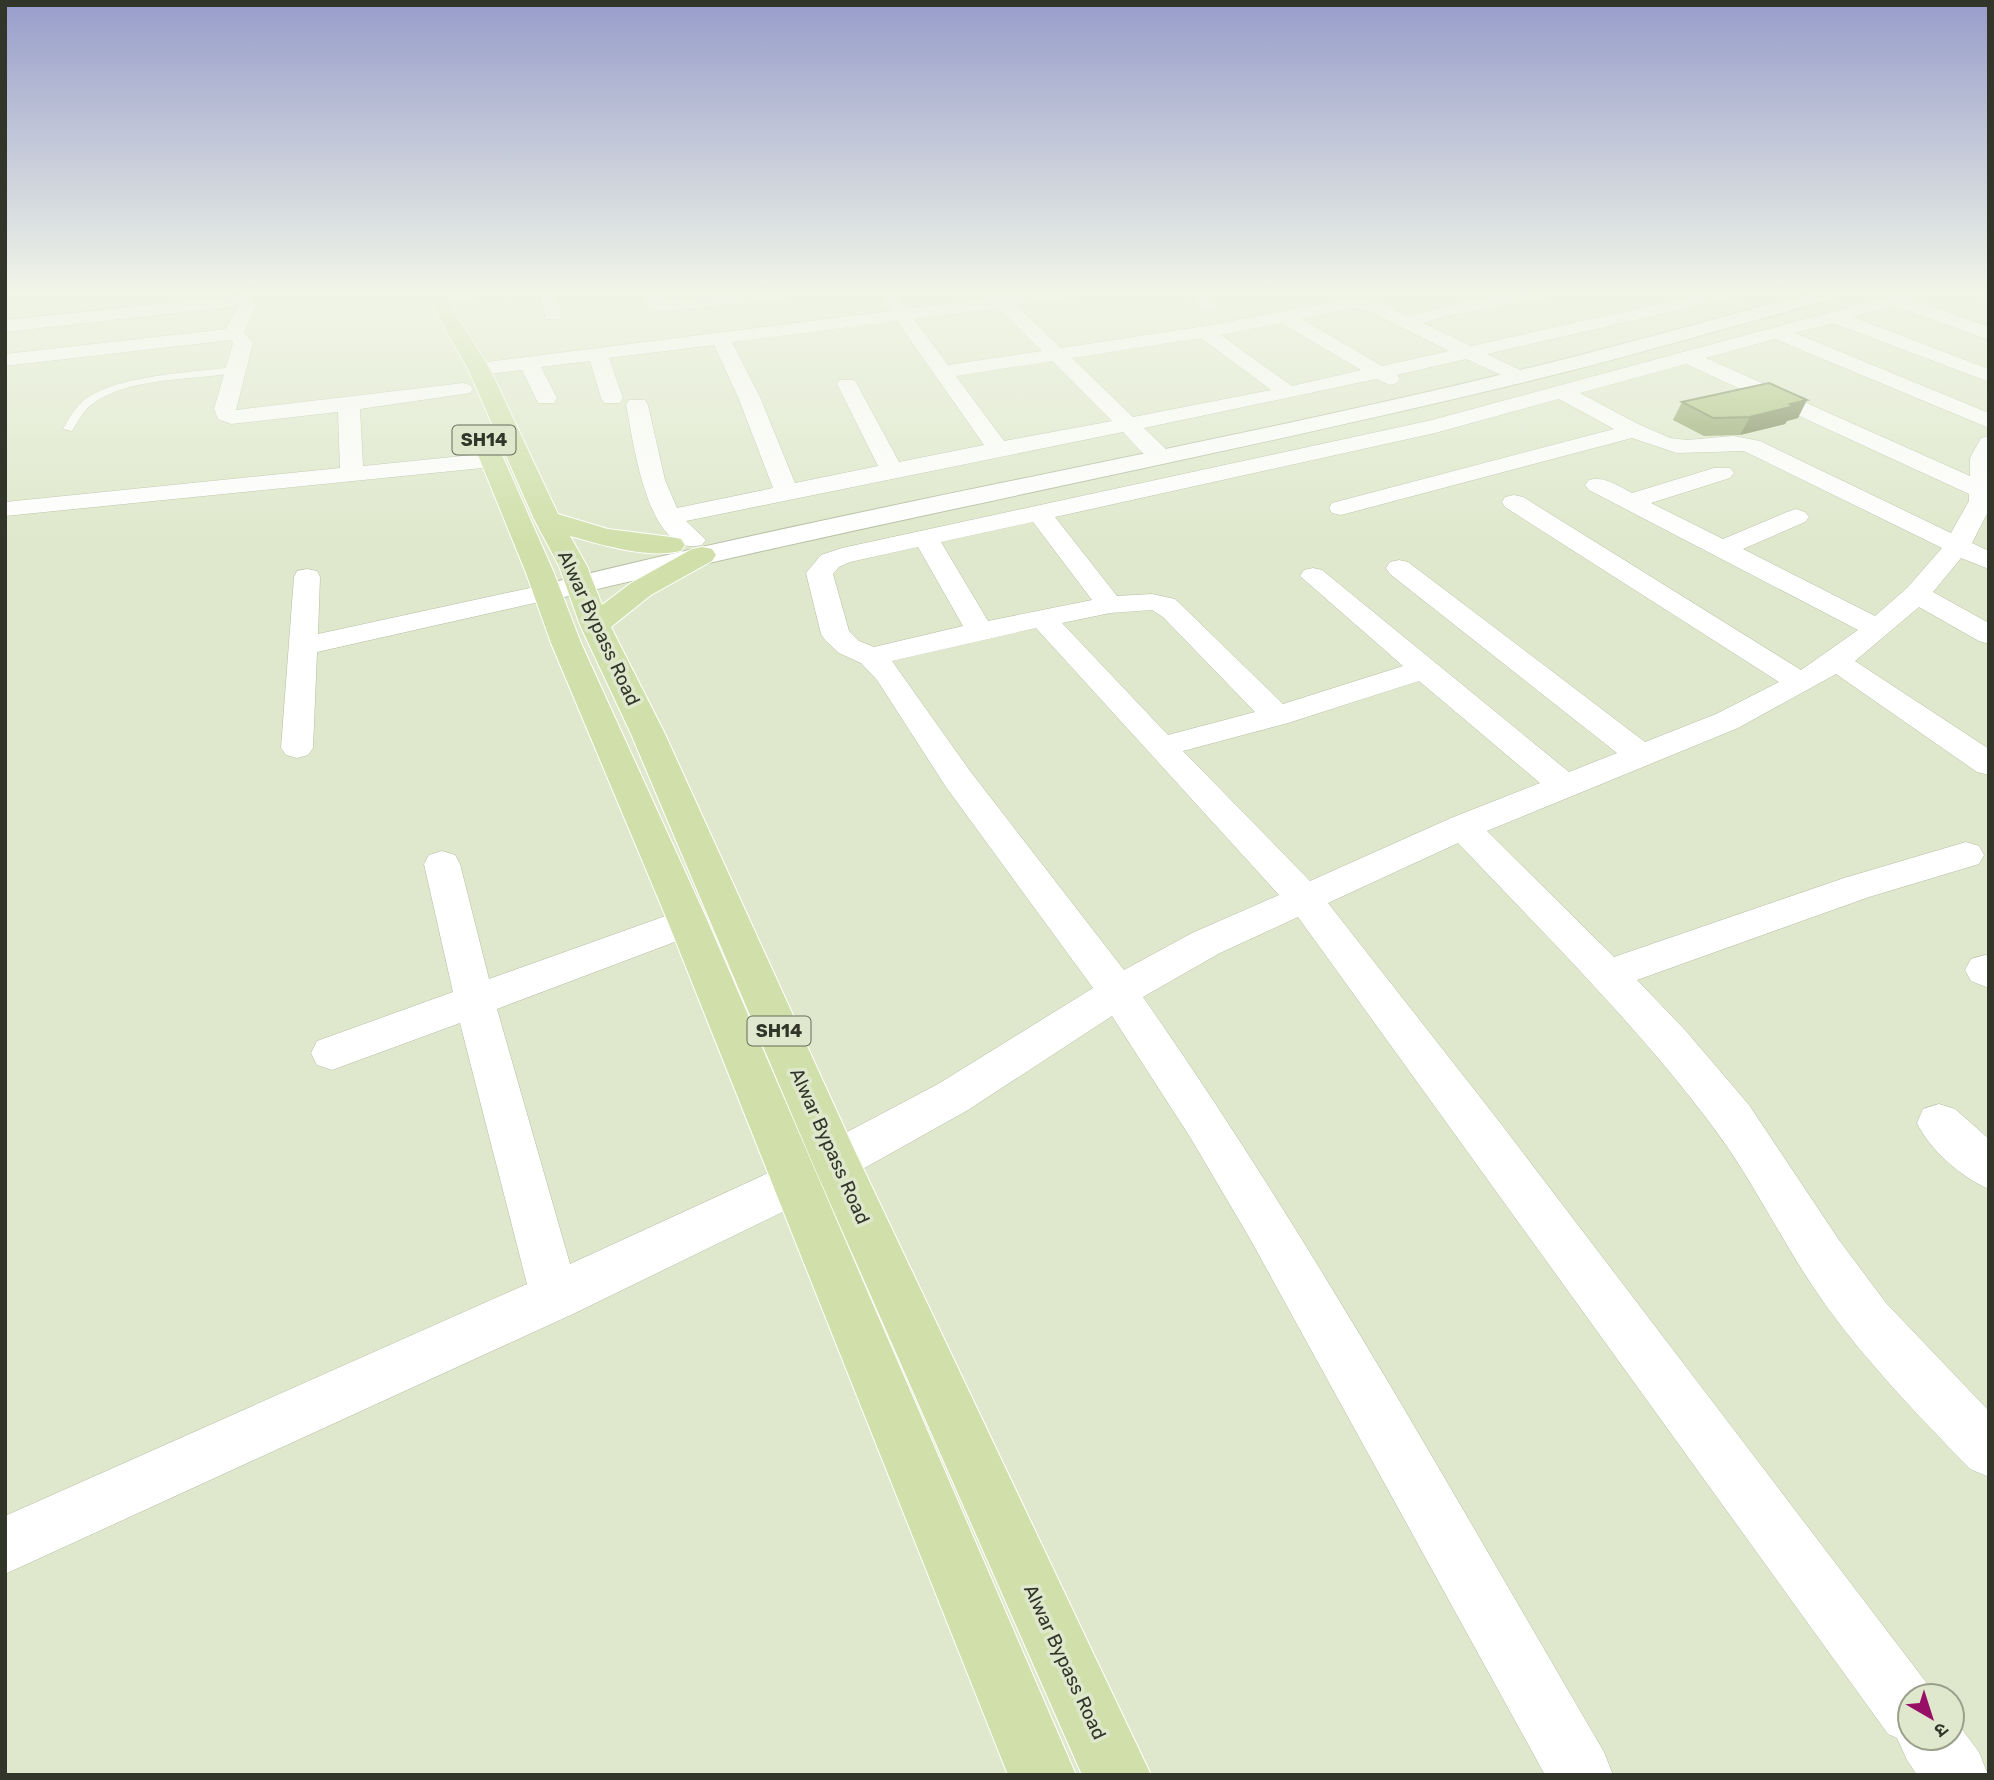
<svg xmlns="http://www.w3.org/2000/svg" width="1994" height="1780" font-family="Rubik,'Noto Sans Devanagari',sans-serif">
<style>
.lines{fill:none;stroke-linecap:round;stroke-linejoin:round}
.lane-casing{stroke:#b5bea3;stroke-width:1}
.street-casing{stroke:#b5bea3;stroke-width:1}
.secondary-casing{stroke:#b5bea3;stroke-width:2}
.primary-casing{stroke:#fff;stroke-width:2}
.lane{fill:#fff;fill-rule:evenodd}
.street{fill:#fff;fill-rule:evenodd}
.secondary{fill:#fff;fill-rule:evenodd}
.primary{fill:#d1e0ab;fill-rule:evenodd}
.wall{fill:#93a56a}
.shaded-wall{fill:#788656}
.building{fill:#abc07b;stroke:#788656;stroke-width:2}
.labels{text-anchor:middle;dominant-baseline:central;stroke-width:7;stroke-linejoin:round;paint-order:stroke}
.shield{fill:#dfe8cc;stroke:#666b5b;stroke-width:2}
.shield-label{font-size:18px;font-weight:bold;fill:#32352a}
.street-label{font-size:19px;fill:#32352a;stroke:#dfe8cc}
</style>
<rect width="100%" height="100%" fill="#dfe8cc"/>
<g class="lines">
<g class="lane-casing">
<path id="lane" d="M235,367L240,370L238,372C194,381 128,376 91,405C82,412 78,422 72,431L63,429C68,420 74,409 82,402C112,375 195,372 235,367Z"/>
</g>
<g class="street-casing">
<g id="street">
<path d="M434,292H487C479,300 434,306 426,297Z"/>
<polygon points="538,292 556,292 562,315 560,319 546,319"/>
<polygon points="637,292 655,292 663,299 787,292 789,295 780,300 662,311 646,306"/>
<path d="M983,292H1002L1006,296L1037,292H1088L1079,297L1016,305L1061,348L1205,326L1354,298L1384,304L1408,316C1437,308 1528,283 1552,294L1543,299L1456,314L1423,323L1471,346L1712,292H1745L1736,297L1487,354L1526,373L1529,377L1526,381L1519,383L1466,359L1397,375L1400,379L1397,383L1390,385L1376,379L1144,428L1174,457L1170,462C1150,467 1136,445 1123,432L686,521L706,540L702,545C647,559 634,442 626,405L629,400H645L648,405L665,480L677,508L773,488L738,397L714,345L609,358L623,398L620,403H604L601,398L590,361L541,367L557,398L554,403H538L522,370L479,375L472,373L469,369L472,365L479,363L890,311L881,298L890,293L896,294L907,309L988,298ZM998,308L1042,351L948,365L914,319ZM1354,308L1371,312L1449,351L1382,366L1302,319ZM897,321L984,445L899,462L857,384L854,380H840L837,384L878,466L795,483L760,397L732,342ZM1281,323L1361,370L1292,386L1221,335ZM1201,338L1271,390L1133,417L1072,358ZM1052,361L1112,421L1004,441L956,376Z"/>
<polygon points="1184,292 1204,292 1218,305 1215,309 1203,309"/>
<path d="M1904,292H1933L1930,296L1914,300L1989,327V340L1895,306L1853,317L1989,369V382L1833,323L1795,333L1989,413V428L1775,339L1706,358L1970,476V458L1981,438L1989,436V510L1972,543L1989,551V569L1961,558L1933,592L1989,623V644L1979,641L1919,607L1855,661L1989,749V775L1977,772L1836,674L1738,728L1487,831L1614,957L1844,878L1966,842L1979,846L1984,855L1979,864L1869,897L1637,980L1685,1030L1749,1105L1839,1240L1886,1303L1989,1411V1477L1970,1469C1917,1414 1864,1360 1820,1297C1783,1244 1755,1184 1716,1131C1639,1027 1547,937 1458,843L1328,903L1498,1120L1932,1690L1935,1696H1910V1738H1952V1716L1979,1752L1988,1775H1917L1907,1760L1897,1738L1888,1734L1298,917L1220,953L1143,997C1312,1239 1455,1498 1604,1752L1613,1775H1545L1249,1237L1190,1137L1112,1016L968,1110L811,1198L573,1314L5,1574V1516L527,1284L460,1023L332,1070L317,1065L311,1053L317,1041L453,992L424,864L429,855L442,851L455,855L460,864L489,979L688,908L701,912L707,922L701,932L497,1009L570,1264L779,1168L938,1084L1093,988L946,787L877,680L861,663L839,653L825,640L821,634L806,573L821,555L842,548L1432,420ZM1686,364L1969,494V501L1951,533L1760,441L1733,436L1687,440L1670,438L1636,423L1580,393ZM1559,399L1614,429L1332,503L1329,508L1332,513L1341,515L1632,438L1677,453L1744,451L1942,548L1907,588L1875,616L1743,549L1805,522L1809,517L1805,512L1796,509L1787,512L1723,539L1651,503L1730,478L1734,473L1730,468H1714L1632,493C1618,486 1605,476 1589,480L1585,485L1589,490L1858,630L1801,670L1523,497L1514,495L1505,497L1502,502L1505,507L1779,682L1716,714L1645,742L1408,562L1399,560L1390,562L1386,568L1390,574L1617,753L1569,772L1322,570L1313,568L1304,570L1300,576L1403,666L1283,704L1175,599L1152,594L1117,596L1055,517L1435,433ZM1033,522L1092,600L988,621L941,542ZM918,547L963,626L874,647L859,641L849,631L833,574L839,567L850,562ZM1152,610L1163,617L1255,712L1168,735L1062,623L1110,613ZM1036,628L1279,895L1192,933L1124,970L970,771L892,661ZM1419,681L1540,783L1451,818L1310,881L1183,751L1288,723Z"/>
<polygon points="1972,292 1989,292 1989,300 1975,296"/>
<polygon points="244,295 250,296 257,305 244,332 253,343 236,410 463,383 470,385 473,389 470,393 360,409 363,466 492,453 500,455 504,460 500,465 492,467 5,516 5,502 340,468 338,412 231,424 218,419 214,409 233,343 231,340 5,366 5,354 226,329 238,306 5,332 5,320"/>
<polygon points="307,569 317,571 320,577 318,634 548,584 558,586 562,592 558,598 548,600 317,652 313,748 308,755 297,758 286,755 281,748 294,577 297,571"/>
<polygon points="1985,955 1989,956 1989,988 1971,981 1965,970 1971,959"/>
<path d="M1939,1104L1955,1109L1989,1139V1189C1962,1178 1929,1149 1917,1123L1923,1109Z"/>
</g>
</g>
<g class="secondary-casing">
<path id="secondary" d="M1816,292H1846L1844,296C1736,325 1629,357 1521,383C1198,461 871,522 548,601L538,598L534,592L538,586C862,505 1192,450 1516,371C1616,347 1716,318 1816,292Z"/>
</g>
<g class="primary-casing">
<g id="primary">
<path d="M424,292H442L490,369L558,514L608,529L671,537L681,539L685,545L681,551C647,559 603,545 570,536L587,566L602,605L631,583L692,549L702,547L712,549L716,555L712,561L651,595L611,627L665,734L854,1149L1151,1775H1082L812,1162L631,734L580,625L559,566L534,519L468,369Z"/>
<polygon points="490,448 499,450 502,455 554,573 581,643 708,922 1076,1775 1008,1775 668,922 551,643 526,573 478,455 481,450"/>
</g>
</g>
<use href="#lane" class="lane"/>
<use href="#street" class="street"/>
<use href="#secondary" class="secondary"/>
<use href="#primary" class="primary"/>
</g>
<polygon class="wall" points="1682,402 1798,418 1787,421 1785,424 1740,435 1704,436 1673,420"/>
<polygon class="shaded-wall" points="1807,400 1798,418 1787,421 1785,424 1740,435 1750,417 1790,404"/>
<polygon class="building" points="1769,383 1807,400 1790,404 1794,406 1750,417 1713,418 1682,402"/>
<linearGradient id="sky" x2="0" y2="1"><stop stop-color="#979dca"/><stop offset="0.54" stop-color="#f1f5e8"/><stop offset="1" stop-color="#f1f5e8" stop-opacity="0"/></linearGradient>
<rect width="1994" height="541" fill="url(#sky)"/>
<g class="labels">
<g class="shield">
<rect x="452.5" y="425.5" width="63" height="29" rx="5"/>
<rect x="747.5" y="1016.5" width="63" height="29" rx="5"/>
</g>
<g class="shield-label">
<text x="484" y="440">SH14</text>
<text x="779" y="1031">SH14</text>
</g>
<g class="street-label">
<text transform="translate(599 628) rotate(65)">Alwar Bypass Road</text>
<text transform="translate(830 1146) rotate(66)">Alwar Bypass Road</text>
<text transform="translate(1065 1662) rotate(65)">Alwar Bypass Road</text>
</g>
</g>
<rect width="1994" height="1780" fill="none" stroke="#32352a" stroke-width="14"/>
<g transform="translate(1931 1717) rotate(141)"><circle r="33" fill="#dfe8cc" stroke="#9aa08b" stroke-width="2"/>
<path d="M0-5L12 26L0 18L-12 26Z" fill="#971066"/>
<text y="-10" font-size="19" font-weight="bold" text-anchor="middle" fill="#32352a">उ</text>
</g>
</svg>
